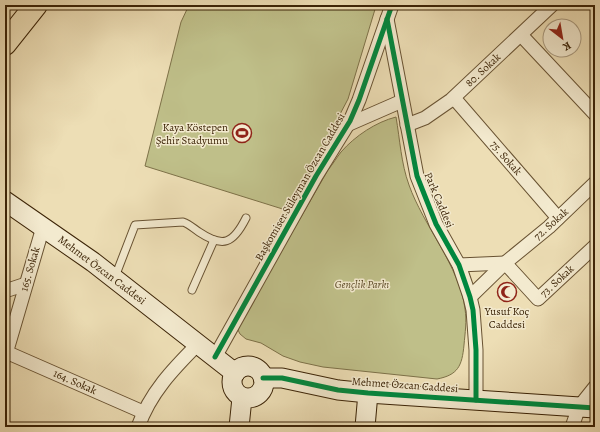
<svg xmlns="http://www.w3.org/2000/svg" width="600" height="432" font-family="Alegreya,serif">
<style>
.green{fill:#bfbf89;stroke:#7d7148}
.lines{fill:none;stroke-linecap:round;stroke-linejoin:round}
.lane-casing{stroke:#685232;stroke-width:9}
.street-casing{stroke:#685232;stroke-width:15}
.secondary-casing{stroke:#3b2306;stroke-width:21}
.highway-casing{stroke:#3b2306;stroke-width:24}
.lane{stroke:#f3eacf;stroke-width:7}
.street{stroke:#f3eacf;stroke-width:13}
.secondary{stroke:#f3eacf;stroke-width:19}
.highway{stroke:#eddeb5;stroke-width:22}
.cycleway-casing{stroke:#f3eacf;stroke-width:8}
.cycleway{stroke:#00873e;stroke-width:5}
.labels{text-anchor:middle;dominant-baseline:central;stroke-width:3;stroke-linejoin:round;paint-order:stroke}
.street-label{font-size:11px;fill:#3b2306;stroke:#f3eacf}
.poi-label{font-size:11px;fill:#3b2306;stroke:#f3eacf;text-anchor:end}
.park-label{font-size:11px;font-style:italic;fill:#5c4a27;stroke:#f3eacf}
</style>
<rect width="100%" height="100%" fill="#eddeb5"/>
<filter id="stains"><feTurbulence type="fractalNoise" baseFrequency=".005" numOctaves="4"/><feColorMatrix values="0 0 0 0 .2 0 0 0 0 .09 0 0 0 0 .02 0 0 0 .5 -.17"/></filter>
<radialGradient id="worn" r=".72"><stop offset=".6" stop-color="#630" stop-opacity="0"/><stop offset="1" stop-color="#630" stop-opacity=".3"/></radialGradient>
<g class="green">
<polygon points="189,5 375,5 376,6 348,99 289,211 145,166 181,22"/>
<path d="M396,117C400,140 401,163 409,185C423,225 460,267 465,309C467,321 465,333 464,345C462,366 458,375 437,379L323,367L300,362L283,356L261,343L246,339L240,334L238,330L241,321L328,170C333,164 337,157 341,152C355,136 376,122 396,117Z"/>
</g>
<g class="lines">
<g class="lane-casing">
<g id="lane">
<path d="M115,277L135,225L183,222C189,224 193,228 199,232C223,248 233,244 246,218"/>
<polyline points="192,290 214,240"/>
</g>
</g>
<g class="street-casing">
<g id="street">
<polyline points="387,19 417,176 436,224 459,265 470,297 473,310 476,350 476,400"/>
<polyline points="521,35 595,114"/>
<polyline points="454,98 558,218"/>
<polyline points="347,125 402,101"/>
<polyline points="407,125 425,118 451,100 552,5"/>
<polyline points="505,263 538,299 595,246"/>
<polyline points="459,265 505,263"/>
<polyline points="5,291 26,284"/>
<polyline points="470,297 505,263 549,227 595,183"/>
<polyline points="6,352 143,412"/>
<polyline points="5,357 43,227"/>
<polyline points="215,357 316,176 350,121 359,100 392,5"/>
<path d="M138,427C150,393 173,369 198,344"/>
<polyline points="572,427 579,407 595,387"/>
</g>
</g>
<g class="secondary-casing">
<g id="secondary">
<polyline points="5,201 93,262 235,373"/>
<circle cx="248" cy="382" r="16"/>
<polyline points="263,378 282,378 338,390 368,393 595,408"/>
<polyline points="239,427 242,398"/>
<polyline points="365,427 368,393"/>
</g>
</g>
<g class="highway-casing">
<polyline id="highway" points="5,44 36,5"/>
</g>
<use href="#lane" class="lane"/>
<use href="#street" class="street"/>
<use href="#secondary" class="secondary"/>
<use href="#highway" class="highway"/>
<g class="cycleway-casing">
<g id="cycleway">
<polyline points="387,19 417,176 436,224 459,265 470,297 473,310 476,350 476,400"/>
<polyline points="215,357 316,176 350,121 359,100 392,5"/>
<polyline points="263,378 282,378 338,390 368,393 595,408"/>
</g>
</g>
<use href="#cycleway" class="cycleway"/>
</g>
<defs>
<g id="stadium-ring" transform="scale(1)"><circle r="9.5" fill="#f3eacf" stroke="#8f2418" stroke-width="1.5"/><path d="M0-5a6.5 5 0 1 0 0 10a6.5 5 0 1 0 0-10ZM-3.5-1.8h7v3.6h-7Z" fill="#8f2418"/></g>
<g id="mosque-ring" transform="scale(1)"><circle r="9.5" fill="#f3eacf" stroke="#8f2418" stroke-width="1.5"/><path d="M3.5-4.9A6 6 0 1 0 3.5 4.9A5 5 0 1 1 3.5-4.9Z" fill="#8f2418"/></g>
</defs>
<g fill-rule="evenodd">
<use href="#stadium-ring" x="242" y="133"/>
<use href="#mosque-ring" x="507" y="292"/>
</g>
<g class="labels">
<g class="street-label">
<text transform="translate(483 70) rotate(-43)">80. Sokak</text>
<text transform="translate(506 158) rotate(49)">75. Sokak</text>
<text transform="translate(300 187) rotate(-60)">Başkomiser Süleyman Özcan Caddesi</text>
<text transform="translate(439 200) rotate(67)">Park Caddesi</text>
<text transform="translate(551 224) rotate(-42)">72. Sokak</text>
<text transform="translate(30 269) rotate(-74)">165. Sokak</text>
<text transform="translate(102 270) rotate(37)">Mehmet Özcan Caddesi</text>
<text transform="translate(557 281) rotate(-43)">73. Sokak</text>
<text transform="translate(75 382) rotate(24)">164. Sokak</text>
<text transform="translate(405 385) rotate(4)">Mehmet Özcan Caddesi</text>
</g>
<g class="poi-label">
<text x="228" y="127">Kaya Köstepen<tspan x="228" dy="13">Şehir Stadyumu</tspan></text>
<text x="507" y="311" text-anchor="middle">Yusuf Koç<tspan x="507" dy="13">Caddesi</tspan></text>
</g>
<g class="park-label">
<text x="362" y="284">Gençlik Parkı</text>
</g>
</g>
<rect width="600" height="432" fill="none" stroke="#eddeb5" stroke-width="20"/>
<rect x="6" y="6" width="588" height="420" fill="none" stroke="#3b2306" stroke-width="2"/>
<rect x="10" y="10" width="580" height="412" fill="none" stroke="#3b2306"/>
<g transform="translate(562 38) rotate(149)"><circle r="19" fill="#f3eacf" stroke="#a99a7f"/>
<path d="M0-3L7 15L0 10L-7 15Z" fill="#8f2418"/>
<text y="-6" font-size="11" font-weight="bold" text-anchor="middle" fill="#3b2306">K</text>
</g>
<rect width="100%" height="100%" filter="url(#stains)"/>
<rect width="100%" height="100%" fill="url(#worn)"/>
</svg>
